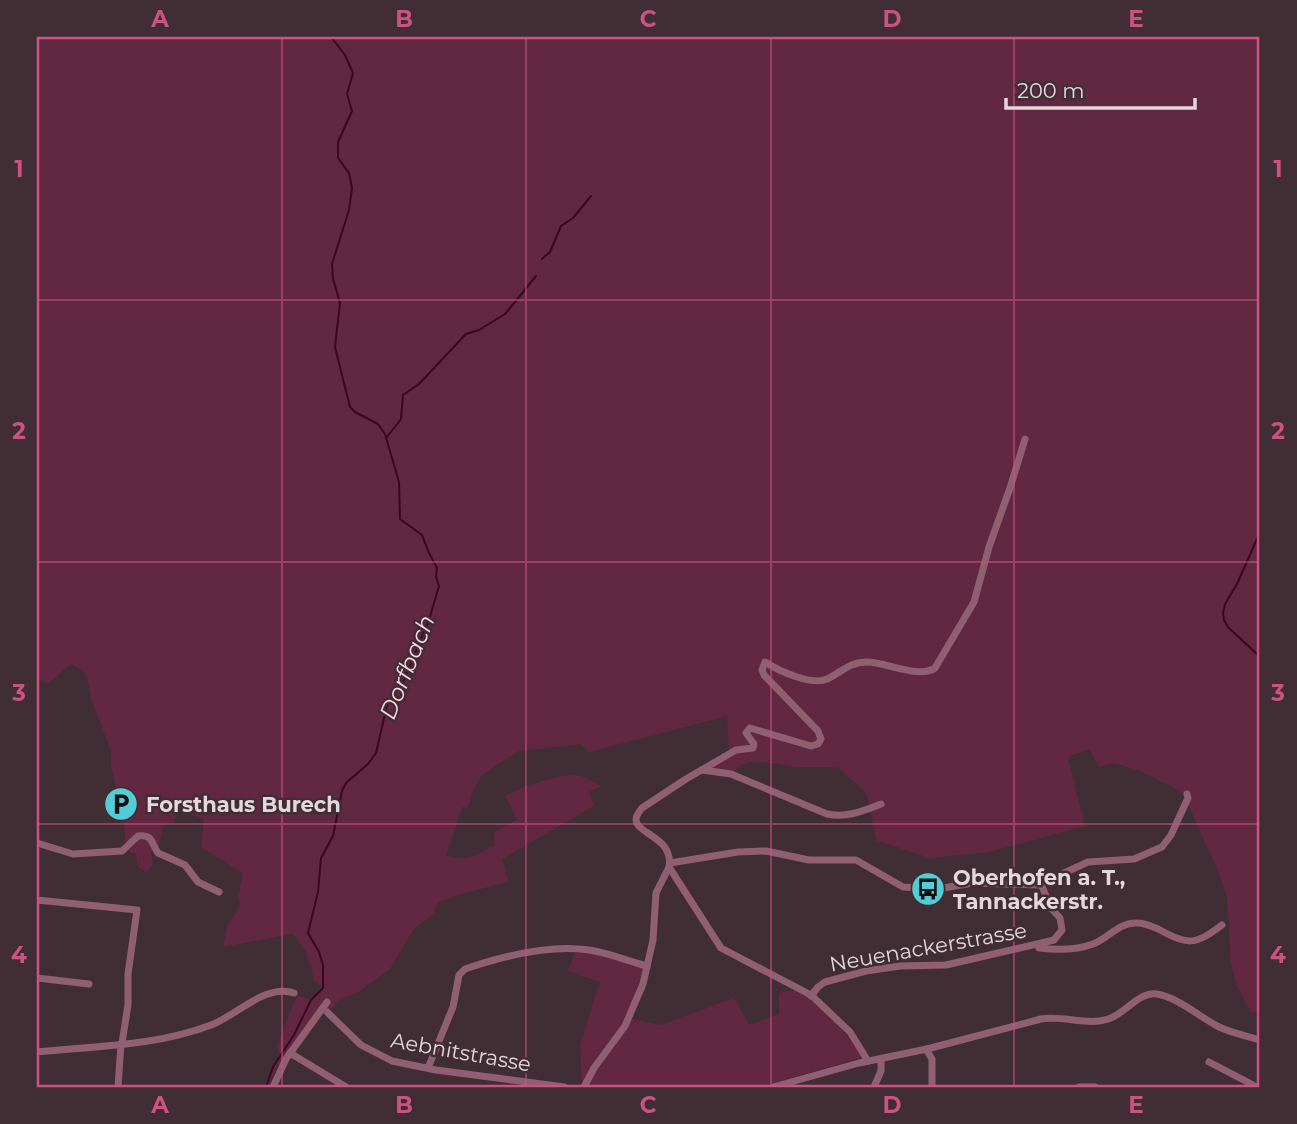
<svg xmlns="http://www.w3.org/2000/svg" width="1297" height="1124" font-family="Montserrat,sans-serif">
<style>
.green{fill:#622841}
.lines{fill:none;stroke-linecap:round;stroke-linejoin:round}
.stream{stroke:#3e0522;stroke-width:2}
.minor{stroke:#905f71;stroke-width:7}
.grid{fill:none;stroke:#cc5282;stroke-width:2;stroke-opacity:0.55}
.labels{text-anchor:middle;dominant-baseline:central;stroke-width:5;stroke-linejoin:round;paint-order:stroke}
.poi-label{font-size:21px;font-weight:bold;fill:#e4d8dc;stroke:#402e34;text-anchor:start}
.street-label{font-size:21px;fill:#e4d8dc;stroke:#402e34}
.water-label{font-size:23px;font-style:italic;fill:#fed6e4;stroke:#402e34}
.neatline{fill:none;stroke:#cc5282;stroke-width:2.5}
.grid-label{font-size:23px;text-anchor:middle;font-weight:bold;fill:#cc5282}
</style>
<rect width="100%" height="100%" fill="#402e34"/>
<g class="green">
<path d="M37,37H1260V1011L1251,1012L1237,986L1231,964L1227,897L1220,876L1184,795L1179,790L1141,771L1114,763L1099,767L1089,749L1068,757L1085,826L989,852L929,858L876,840L867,794L838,767H797L765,762H748L738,767L731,774L702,770L729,754L727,716L589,752L581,744L519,751L482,775L473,790L468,808L462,807L446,855C464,863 479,855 494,845V833L517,819L505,796C521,787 563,772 581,776C588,778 595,783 601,786L589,792L594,806L502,859L508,882L453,896L438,903L433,914L413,930L390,969L358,992L337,1001L333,1008L315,1018L282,1065H278L266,1087L273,1067L281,1055L277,1048C281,1036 292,1005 298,995L311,1000L323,988L313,979C313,965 304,943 292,934L223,947L227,926L240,906L238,896L243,873L201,847L204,819L178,810L174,822L163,825L158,848L151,852C153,860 155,867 146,872L138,867L136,854L129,851L126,847L124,824L111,765V750L92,702L86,673L71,664L48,684L37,678Z"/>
<path d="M576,949L647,966L628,1018L661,1025L734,998L749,1025L779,1014V993C784,992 791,990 796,991C818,997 850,1039 863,1057L759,1087H596L582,1084L580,1045L600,982L568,971Z"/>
</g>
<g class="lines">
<g class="stream">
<polyline points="542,259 550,252 561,226 573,218 591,196"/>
<polyline points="387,437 401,419 403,395 419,384 466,334 479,330 505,314 536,276"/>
<polyline points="1260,532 1237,584 1225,604 1223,613 1224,620 1228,627 1260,657"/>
<polyline points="266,1087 273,1067 294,1035 311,1000 323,988 323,965 319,952 308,933 318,892 321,858 333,836 342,791 346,783 368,764 376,753 387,705 404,680 429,620 439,586 436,577 437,568 429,553 422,535 400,519 399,482 385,434 378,424 355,412 350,407 335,347 340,303 333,279 332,264 349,210 352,188 349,173 338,158 338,142 352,111 347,94 353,73 345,55 331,37"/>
</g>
<g class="minor">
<path d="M702,770L731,774L827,814C847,818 863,811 881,804"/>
<path d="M37,843L73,854L122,851L138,836C153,834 151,843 158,853L185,865L198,882L219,892"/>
<polyline points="670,863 738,852 766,851 809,860 856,860 903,887 937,889 973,883 1038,885 1088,862 1134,859 1162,847 1171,835 1188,798 1187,794"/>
<polyline points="37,900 137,910 128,974 128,1005 122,1043"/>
<path d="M1039,948C1056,950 1077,950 1093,944C1109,938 1119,922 1137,923C1145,923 1151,926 1158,929C1188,945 1194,946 1222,925"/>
<polyline points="37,978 89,984"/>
<polyline points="811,996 818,987 825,982 866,971 900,966 946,965 1054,940 1062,930 1060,918 1051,908 1041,884"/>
<polyline points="327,1012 361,1045 392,1061 436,1070 564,1087"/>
<polyline points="926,1049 932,1059 932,1087"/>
<path d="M37,1052C94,1046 157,1046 211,1025C236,1016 266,983 294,993"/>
<polyline points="290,1053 346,1087"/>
<path d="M868,1061L850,1032L811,995L721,948L669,867C675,830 618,835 642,808L686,779L736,750L753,748L754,744L746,733L750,728L811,746L818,744L821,739L818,731L764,675L762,670L765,662C779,671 812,686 827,679C842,672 849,662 867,662C886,662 919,679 935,668L974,602L989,547L1010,488L1025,439"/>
<polyline points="1209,1062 1257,1087"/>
<path d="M428,1068L453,1007L459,975L465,969C503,956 549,944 589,950C609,953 628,961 647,966"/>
<polyline points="118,1087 121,1044"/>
<polyline points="273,1087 286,1059 327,1002"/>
<polyline points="584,1087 594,1068 625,1026 643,984 653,940 656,893 669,867"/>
<path d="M773,1087L859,1063L927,1049L1041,1019C1064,1015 1089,1027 1111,1018C1126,1012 1140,991 1157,994C1177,997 1201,1018 1219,1027C1232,1033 1247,1036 1260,1040"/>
<polyline points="874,1087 881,1071 881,1059"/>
<polyline points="1079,1087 1095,1087"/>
</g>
</g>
<path class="grid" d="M282,37V1087M526,37V1087M771,37V1087M1014,37V1087M37,300H1260M37,562H1260M37,824H1260"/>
<defs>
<g id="parking-disc" transform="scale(1.75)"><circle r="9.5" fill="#52ccd5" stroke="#402e34"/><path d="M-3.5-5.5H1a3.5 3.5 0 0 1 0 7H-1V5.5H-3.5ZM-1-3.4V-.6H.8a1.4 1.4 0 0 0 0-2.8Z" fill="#111"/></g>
<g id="bus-disc" transform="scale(1.75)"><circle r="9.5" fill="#52ccd5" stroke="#402e34"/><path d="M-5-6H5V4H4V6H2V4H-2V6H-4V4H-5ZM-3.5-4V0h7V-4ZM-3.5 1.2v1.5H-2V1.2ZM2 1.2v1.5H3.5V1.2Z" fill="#111"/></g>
</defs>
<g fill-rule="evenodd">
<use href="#parking-disc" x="121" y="804"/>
<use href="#bus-disc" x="928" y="889"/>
</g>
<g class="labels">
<g class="poi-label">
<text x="146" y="804">Forsthaus Burech</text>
<text x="953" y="877">Oberhofen a. T.,<tspan x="953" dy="24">Tannackerstr.</tspan></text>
</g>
<g class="street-label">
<text transform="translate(928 947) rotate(-10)">Neuenackerstrasse</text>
<text transform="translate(461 1052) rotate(10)">Aebnitstrasse</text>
</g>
<g class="water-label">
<text transform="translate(407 667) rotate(-68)">Dorfbach</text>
</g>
</g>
<rect width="1297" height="1124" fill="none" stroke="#402e34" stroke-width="77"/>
<path d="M1006 98v10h189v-10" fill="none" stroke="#e4d8dc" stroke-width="3.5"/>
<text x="1017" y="98" font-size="21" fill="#e4d8dc" stroke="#402e34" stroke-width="5" paint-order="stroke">200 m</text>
<rect x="38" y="38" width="1220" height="1048" class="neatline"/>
<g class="grid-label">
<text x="160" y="27">A</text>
<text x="404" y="27">B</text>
<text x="648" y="27">C</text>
<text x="892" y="27">D</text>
<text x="1136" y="27">E</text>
<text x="19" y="177">1</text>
<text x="1278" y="177">1</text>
<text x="19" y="439">2</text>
<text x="1278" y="439">2</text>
<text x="19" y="701">3</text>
<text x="1278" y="701">3</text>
<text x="19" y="963">4</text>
<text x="1278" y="963">4</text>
<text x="160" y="1113">A</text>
<text x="404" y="1113">B</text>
<text x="648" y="1113">C</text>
<text x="892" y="1113">D</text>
<text x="1136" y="1113">E</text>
</g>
</svg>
